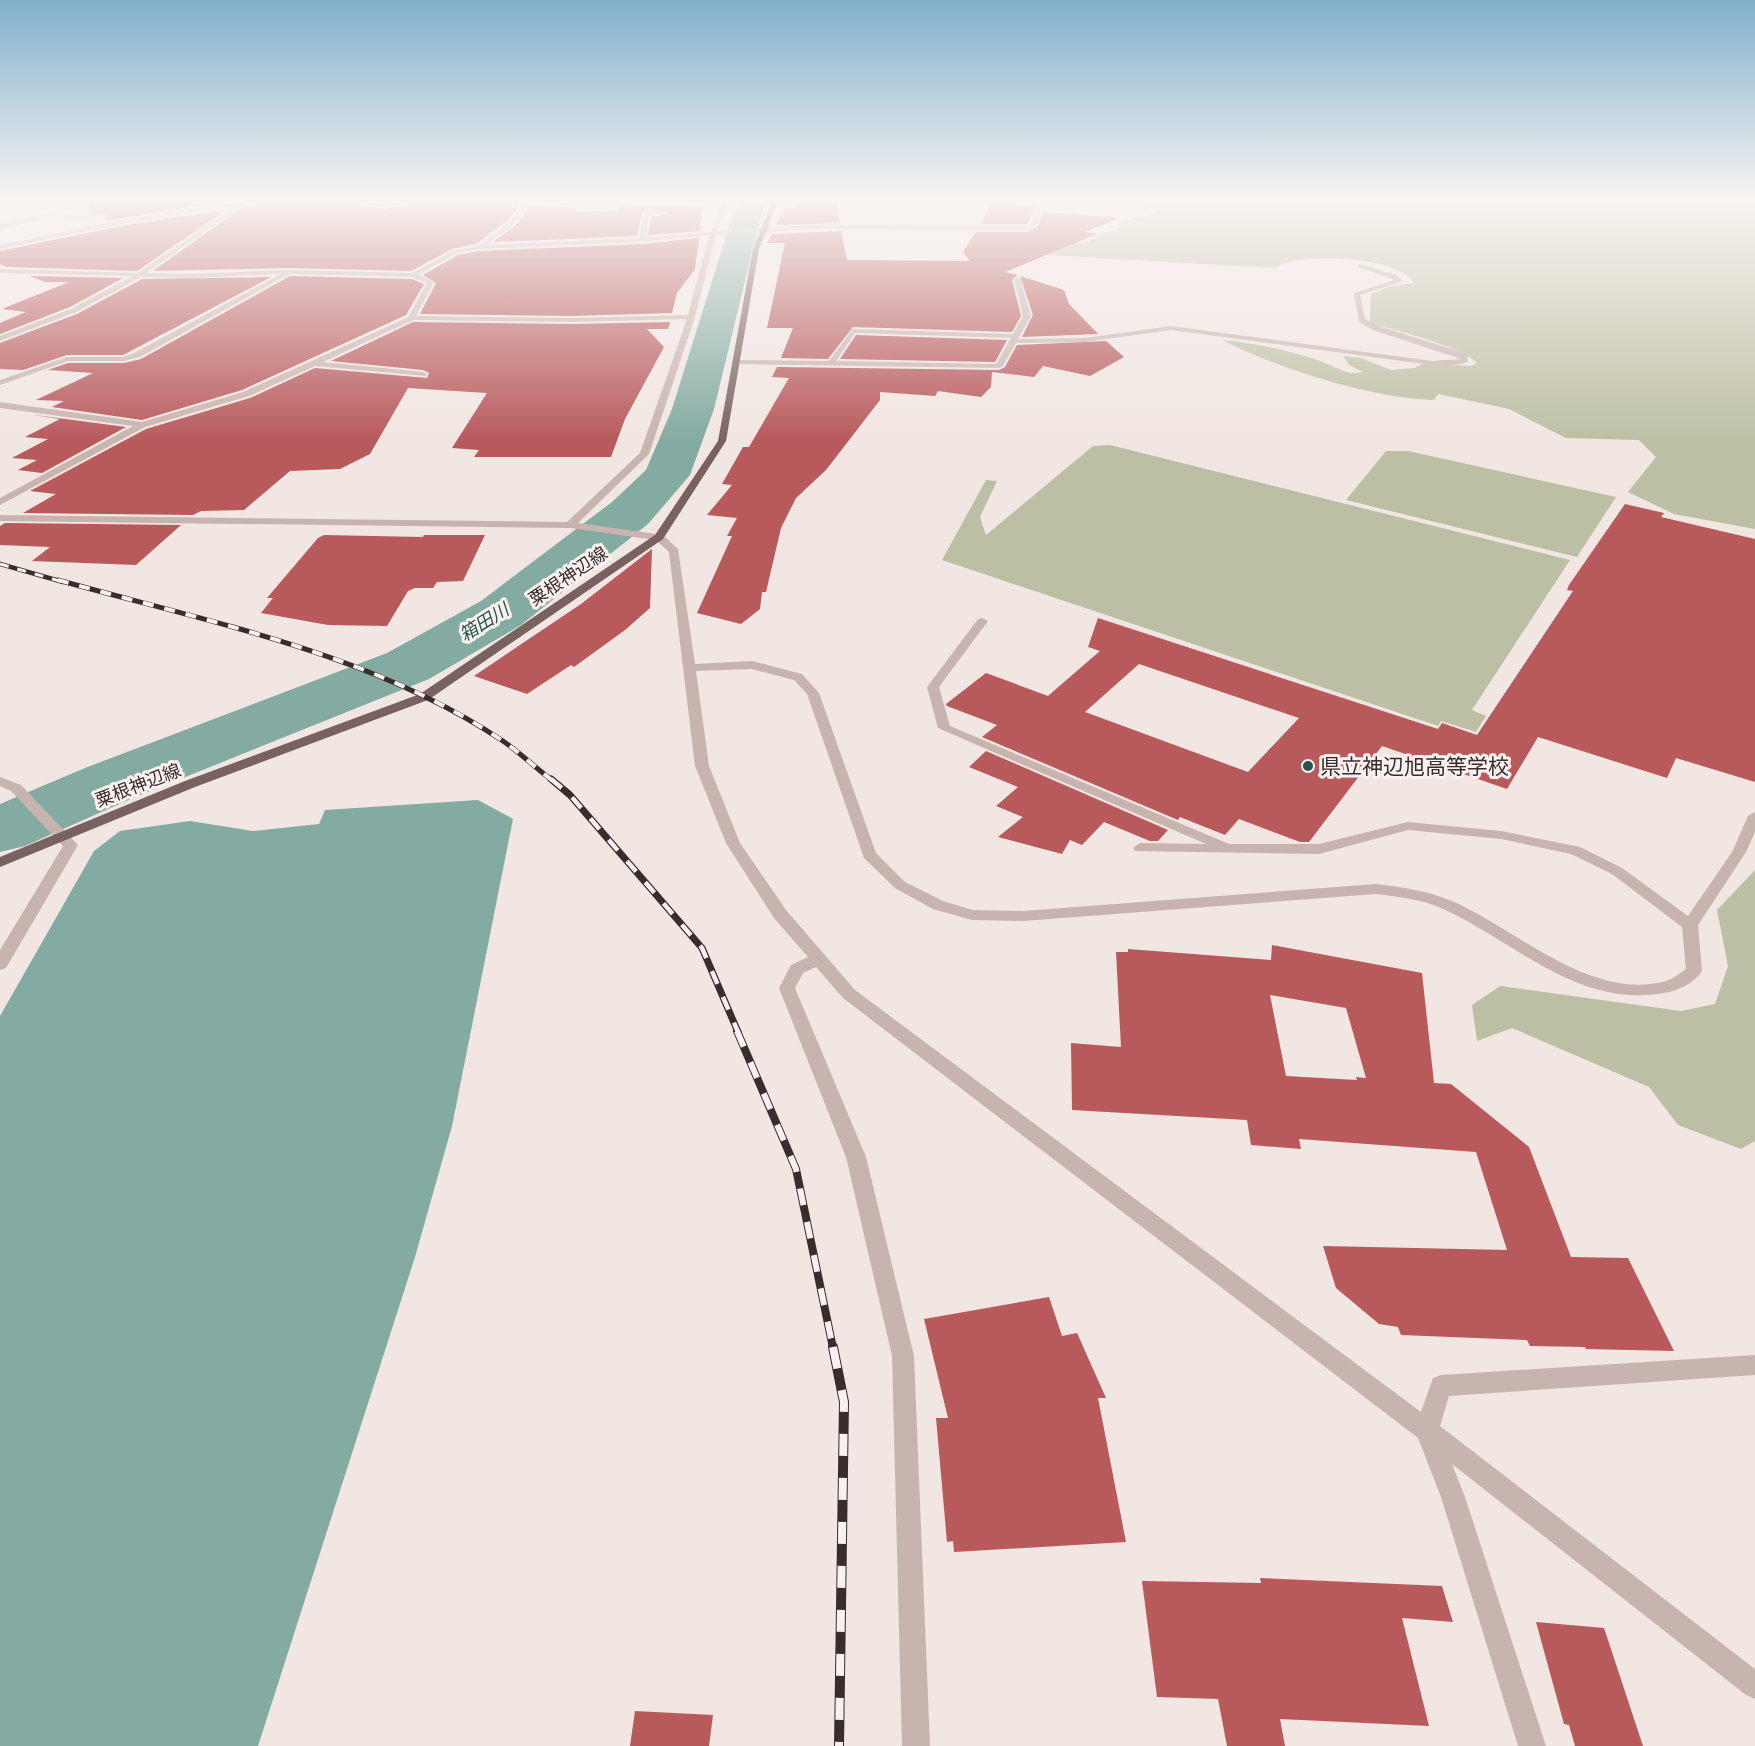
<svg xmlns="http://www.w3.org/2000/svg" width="1755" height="1746" font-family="'PT Sans','Noto Sans JP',sans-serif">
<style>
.green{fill:#bdbfa4}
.water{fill:#84aba2}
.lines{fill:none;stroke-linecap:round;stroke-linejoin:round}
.river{fill:#84aba2;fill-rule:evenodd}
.building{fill:#b8595c;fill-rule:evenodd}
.minor{fill:#c8b4af;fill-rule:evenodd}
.major{fill:#78615f;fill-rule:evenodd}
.rail-far4-casing{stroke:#382d2c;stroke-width:4.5}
.rail-far3-casing{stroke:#382d2c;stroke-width:5}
.rail-far2-casing{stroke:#382d2c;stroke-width:7}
.rail-far1-casing{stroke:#382d2c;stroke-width:8}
.rail-casing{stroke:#382d2c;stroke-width:10}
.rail-far4{stroke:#f9f1ef;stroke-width:3;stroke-dasharray:9;stroke-linecap:butt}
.rail-far3{stroke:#f9f1ef;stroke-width:4;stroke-dasharray:11;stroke-linecap:butt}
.rail-far2{stroke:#f9f1ef;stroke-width:4.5;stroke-dasharray:14;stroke-linecap:butt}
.rail-far1{stroke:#f9f1ef;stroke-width:6;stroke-dasharray:17;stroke-linecap:butt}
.rail{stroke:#f9f1ef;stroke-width:8;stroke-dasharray:22;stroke-linecap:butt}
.poi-dot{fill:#26554c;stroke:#f9f1ef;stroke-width:2}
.labels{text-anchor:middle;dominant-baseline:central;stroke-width:6;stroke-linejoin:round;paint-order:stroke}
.far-street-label{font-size:18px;fill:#382d2c;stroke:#f9f1ef}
.far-water-label{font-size:18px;font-style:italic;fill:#26554c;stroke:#f9f1ef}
.poi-label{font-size:21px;fill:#382d2c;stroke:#f9f1ef;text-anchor:start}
</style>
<rect width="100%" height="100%" fill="#f1e6e2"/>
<g class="green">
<path d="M1167,197H1755V529L1674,514L1628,492L1656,457L1639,440L1566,438L1509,409L1438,394L1434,400C1371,398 1279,369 1222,340C1256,343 1292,351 1323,362C1339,368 1346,376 1363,372L1349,365L1343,356L1361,358L1391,370L1415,368L1422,364L1471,366L1477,363C1460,346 1395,330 1370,323L1371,294L1388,287L1414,283C1400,256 1298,251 1274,268L1030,254L1055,243L1088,242L1098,234L1119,229L1118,222L1158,212L1140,203L1168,204Z"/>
<polygon points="1110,445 1570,560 1472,710 1486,716 1476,732 1441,721 1438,726 942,560 986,480 997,481 980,517 986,535 1093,446"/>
<polygon points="1386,451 1408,451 1616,497 1577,557 1346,500"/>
<polygon points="1755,870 1755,1141 1741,1149 1678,1125 1649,1087 1512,1028 1477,1041 1472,1005 1500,986 1681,1011 1715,1004 1728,966 1717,910"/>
</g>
<polygon class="water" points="478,800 513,819 452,1126 415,1257 258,1746 0,1746 0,1016 94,851 120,831 190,821 253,831 319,824 325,810"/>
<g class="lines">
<polygon class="river" points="743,197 770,197 762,211 714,409 690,475 648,524 521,625 429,679 133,798 25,846 0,852 0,804 85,768 387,653 481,601 612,502 646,470 672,409 734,211"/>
</g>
<g class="building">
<polygon points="159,197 252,197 109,220 105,215 90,214 89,203 146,204"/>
<polygon points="287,197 342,197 363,206 383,209 404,206 425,197 503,197 503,203 517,204 518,208 508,220 476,244 452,249 411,271 288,268 153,271 241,208"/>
<polygon points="801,202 837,204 840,223 776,225 784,210 790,210"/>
<polygon points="991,203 1019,204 1040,205 1034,210 1027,224 981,224"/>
<polygon points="528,205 575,207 577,212 616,211 621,205 706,206 702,211 700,231 648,235 652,217 671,213 647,209 642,213 637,236 493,242 516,225 528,210"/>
<polygon points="226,210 137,271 7,267 0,264 0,251 127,225"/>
<polygon points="1042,212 1119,218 1085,232 1097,234 1005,272 1017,275 1012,280 1021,316 1012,332 853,327 828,359 781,358 793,328 767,328 785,243 767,243 772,234 841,231 847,260 970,261 963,252 976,232 1029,232 1039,225"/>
<polygon points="699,238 695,269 677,293 672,313 572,316 420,314 436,283 423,275 458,255 479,251 642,244"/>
<polygon points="30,276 123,278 70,307 0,334 0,323 26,312 2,309 69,282 45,282"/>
<polygon points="290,276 412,279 424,284 406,315 242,390 142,420 52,407 64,401 36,400 93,373 48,370 68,363 124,363 141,359"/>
<polygon points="1020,276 1064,290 1069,304 1098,334 1022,337 1033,315"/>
<polygon points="271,277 123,355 67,355 23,370 0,369 0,343 77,314 142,279"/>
<polygon points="413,322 572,324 670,322 668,329 647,329 664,347 625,419 611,457 474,457 479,450 452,448 487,393 408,388 370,454 340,469 290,471 244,510 201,511 193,515 23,513 56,494 30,491 146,429 250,398 315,368 427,378 429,373 423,370 331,361"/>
<polygon points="856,335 1007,340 995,362 840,359"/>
<polygon points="1106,341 1124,357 1090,376 1043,366 1034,377 992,372 991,387 981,397 938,391 935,396 880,392 880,400 826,470 796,498 781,528 766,592 762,592 760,609 741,624 697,613 732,536 727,536 737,518 707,515 732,485 722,484 743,447 749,447 789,378 772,377 777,367 999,370 1005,367 1017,345"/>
<polygon points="34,415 35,415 126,427 42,473 18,470 37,460 12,458 48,439 25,437 60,419"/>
<path d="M1625,504L1664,513L1661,517L1755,539V782L1676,758L1667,778L1538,737L1507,789L1382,746L1309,842H1300L1239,819L1225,835L1180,817L1178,820L982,737L997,725L947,706L946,704L986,673L1048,696L1100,651L1088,647L1098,618L1438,729L1442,723L1477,735L1573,591L1567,590L1569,585ZM1139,664L1299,718L1248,772L1085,712Z"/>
<polygon points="5,523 181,525 136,565 32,561 50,547 0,545 0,526"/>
<polygon points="324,535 423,537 424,535 485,535 463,581 437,582 433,588 415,588 408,591 387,626 328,625 261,613 273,598 267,598 318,538"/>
<polygon points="652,549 650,608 625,630 574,667 571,665 527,694 474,676 581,604"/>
<polygon points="986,751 1168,830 1158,841 1150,841 1104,822 1082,845 1070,840 1062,854 998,837 1023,817 996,806 1018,787 969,767"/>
<path d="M1272,945L1422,973L1434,1083L1451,1084L1529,1147L1571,1257L1628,1258L1674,1351L1586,1349L1585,1347L1530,1346L1527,1340L1401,1335L1398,1327L1379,1324L1336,1288L1323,1246L1507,1250L1476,1152L1299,1139L1301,1149L1251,1145L1247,1120L1072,1110L1071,1043L1121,1047L1116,952H1128V949L1271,960ZM1270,995L1346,1008L1366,1078L1356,1077L1357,1080L1286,1076Z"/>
<polygon points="1049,1297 1062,1336 1077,1333 1106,1398 1098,1398 1126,1542 954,1552 953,1541 947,1542 936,1418 948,1418 924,1319"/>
<polygon points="1260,1578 1442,1586 1453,1622 1402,1618 1429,1726 1280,1719 1285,1746 1227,1746 1218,1699 1157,1697 1142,1581 1261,1583"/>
<polygon points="1536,1622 1604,1628 1643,1746 1575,1746 1569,1725 1564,1724"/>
<polygon points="635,1711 713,1715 709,1746 630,1746"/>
</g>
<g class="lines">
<g class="minor">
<path d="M269,197H285L238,206L239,208L146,273L189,274L288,270L412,273L453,251L477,246L510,222L520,209L518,197H524L526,209L514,224L486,245L639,238L644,213L647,211L669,213L650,215L645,237L711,232L725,197H731L717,231L813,225L1028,226L1032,222L1036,211H1040L1038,223L1029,230L813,229L716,235L695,317L649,454L578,523L663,535L678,549L695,664L752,661L802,674L819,693L876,853L905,882L943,901L972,910L1023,911L1376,884C1402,887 1428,891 1452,901C1517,929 1590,1002 1666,981C1673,979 1680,973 1686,969L1682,927L1612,874L1571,854L1501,839L1408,830L1319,854L1135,851L1133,848L1140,843L1206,844L938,728L927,687L978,619L982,618L988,621L939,687L950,726L1229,844H1319L1408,822L1501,831L1580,847L1622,868L1688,916L1732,852L1748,816L1755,812V832L1746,852L1698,925L1702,971C1695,983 1677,991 1664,993C1577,1008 1516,942 1443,909C1422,899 1399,897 1376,894L1023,921L972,920L933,909L895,888L864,858L807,694L794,680L752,669L696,671L709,766L740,843L786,910L855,990L1421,1412L1433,1378L1441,1375L1755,1355V1375L1449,1396L1440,1426L1755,1669V1699L1746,1695L1452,1464L1465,1497L1546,1746H1518L1441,1497L1418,1438L843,998L816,967L803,973L795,988L866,1157L914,1356L930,1746H902L892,1356L846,1157L779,988L791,965L808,957L774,918L726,843L695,766L669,552L656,540L570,528L0,521V515L567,522L640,453L687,319L572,322L413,320L323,362L423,372L427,374L426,376L315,366L249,396L145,427L0,505V498L133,426L0,408V402L142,422L243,392L402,320L408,317L427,283L412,277L289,274L140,357L124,361H68L0,385V380L67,357H123L134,353L281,274L189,278L141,277L76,312L0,341V336L71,309L132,276L0,273V269L138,273L235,206L127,223L0,249V245L127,219ZM709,235L688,315L572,318L416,316L434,282L418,275L457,253L479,249L642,242Z"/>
<path d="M344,197L384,204L423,197C398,210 369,209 344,197Z"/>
<polygon points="989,197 1032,197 1029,199"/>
<polygon points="44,214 104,217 107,219 44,218 0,229 0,225"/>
<path d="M1360,264L1396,275L1403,281L1360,295L1365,319L1379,326L1467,354L1468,362L1456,365H1432L1171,330L1085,342L1016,343L1003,366L999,368L736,364L732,362L736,360L829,361L853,329L1013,334L1023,316L1014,279L1017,277L1020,279L1031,316L1018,339L1085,338L1171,326L1432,361L1461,359L1373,330L1359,322L1354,293L1395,280L1358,267ZM855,333L1011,338L996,364L836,361Z"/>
<polygon points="0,777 21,785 78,845 6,968 0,970 0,950 63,846 11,791 0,786"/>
</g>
<polygon class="major" points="774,197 780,197 759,249 726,441 663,539 428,700 195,787 0,867 0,857 185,781 420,694 655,535 718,441 753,249"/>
<g class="rail-far4-casing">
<polyline id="rail-far4" points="0,564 63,582"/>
</g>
<g class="rail-far3-casing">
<path id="rail-far3" d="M58,580C208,622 372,653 503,741C520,753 536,768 553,781"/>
</g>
<g class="rail-far2-casing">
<polyline id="rail-far2" points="551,779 570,795 702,948 738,1032"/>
</g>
<g class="rail-far1-casing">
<polyline id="rail-far1" points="737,1031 796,1169 833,1348"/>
</g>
<g class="rail-casing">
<polyline id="rail" points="833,1347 844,1402 839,1746"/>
</g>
<use href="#rail-far4" class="rail-far4"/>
<use href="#rail-far3" class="rail-far3"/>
<use href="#rail-far2" class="rail-far2"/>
<use href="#rail-far1" class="rail-far1"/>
<use href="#rail" class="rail"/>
</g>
<linearGradient id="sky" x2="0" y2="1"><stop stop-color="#80b0cc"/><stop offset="0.45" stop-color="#f9f4f2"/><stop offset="1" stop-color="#f9f4f2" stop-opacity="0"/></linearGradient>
<rect width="1755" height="442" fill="url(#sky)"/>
<circle class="poi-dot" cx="1308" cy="766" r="6"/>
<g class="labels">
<g class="far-street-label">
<text transform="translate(568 576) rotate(-34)">粟根神辺線</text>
<text transform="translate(138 785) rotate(-21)">粟根神辺線</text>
</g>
<g class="far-water-label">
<text transform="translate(484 622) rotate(-32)">箱田川</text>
</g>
<g class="poi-label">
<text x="1320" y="766">県立神辺旭高等学校</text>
</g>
</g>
</svg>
